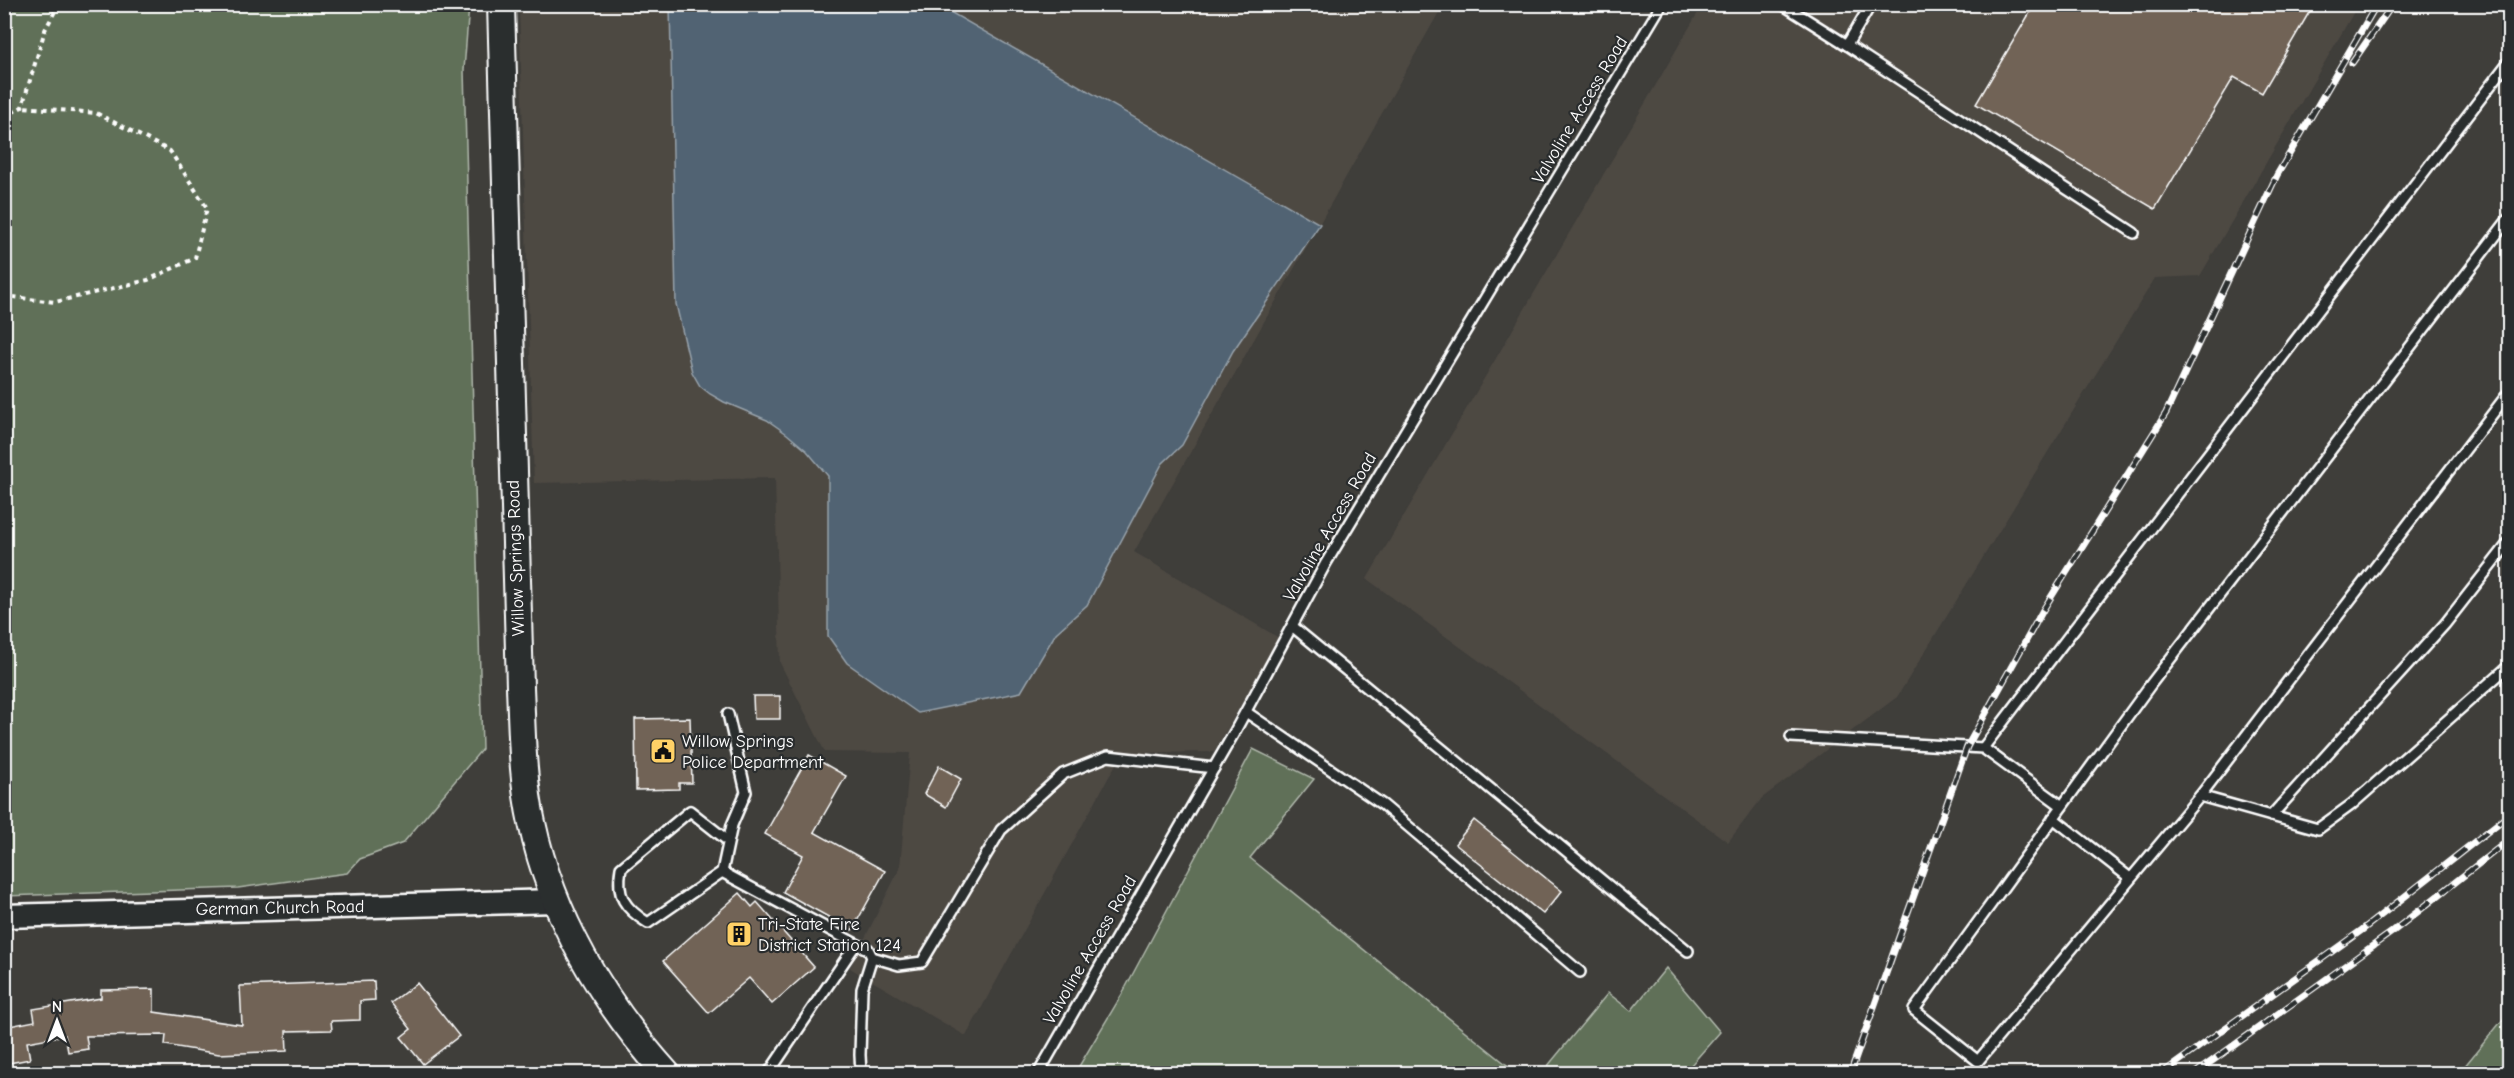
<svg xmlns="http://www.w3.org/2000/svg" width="2514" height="1078" font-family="'Comic Neue',sans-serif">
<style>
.built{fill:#4e4943}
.green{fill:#607058;stroke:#b0b8ac;stroke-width:1.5}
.water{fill:#516473;stroke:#97a2ab;stroke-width:1.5}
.building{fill:#716457;stroke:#fff;stroke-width:1.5}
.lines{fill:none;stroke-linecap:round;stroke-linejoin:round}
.service-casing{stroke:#fff;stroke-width:14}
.tertiary-casing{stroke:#fff;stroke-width:27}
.secondary-casing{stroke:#fff;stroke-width:30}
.path{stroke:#fff;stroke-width:4;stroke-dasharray:4.5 4.5;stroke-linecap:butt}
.service{stroke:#2a2d2e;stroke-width:9}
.tertiary{stroke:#2a2d2e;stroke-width:22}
.secondary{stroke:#2a2d2e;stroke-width:26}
.rail-casing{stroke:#fff;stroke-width:7}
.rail{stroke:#2a2d2e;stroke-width:4.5;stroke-dasharray:14;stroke-linecap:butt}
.labels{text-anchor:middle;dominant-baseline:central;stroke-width:4.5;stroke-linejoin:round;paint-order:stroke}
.street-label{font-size:18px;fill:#fff;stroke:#2a2d2e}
.poi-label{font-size:18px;fill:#fff;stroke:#2a2d2e;text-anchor:start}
</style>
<rect width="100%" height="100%" fill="#3f3e3a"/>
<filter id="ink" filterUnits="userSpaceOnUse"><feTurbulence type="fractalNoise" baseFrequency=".0167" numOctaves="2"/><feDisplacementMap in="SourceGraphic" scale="12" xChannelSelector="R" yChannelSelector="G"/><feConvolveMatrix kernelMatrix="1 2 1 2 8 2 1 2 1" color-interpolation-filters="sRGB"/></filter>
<g filter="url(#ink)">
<g class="built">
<polygon points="519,5 1443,5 1134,552 1279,638 1214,752 1122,753 966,1036 850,968 900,868 910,753 825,752 780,663 775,478 534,483"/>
<polygon points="1691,5 2358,5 2200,276 2155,278 1897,697 1762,798 1728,842 1367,579 1699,11"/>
</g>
<g class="green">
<polygon points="4,5 469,5 464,70 482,749 403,843 360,859 347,873 238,888 5,896"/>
<polygon points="1253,749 1314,779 1250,858 1517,1073 1075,1073 1121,996"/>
<polygon points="1666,968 1720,1032 1684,1073 1542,1073 1608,993 1631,1011"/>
<polygon points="2509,1012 2509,1073 2459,1073"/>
</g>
<polygon class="water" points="670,5 938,5 1320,224 1233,351 1182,445 1162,464 1087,605 1056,633 1021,692 918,713 847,663 828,636 828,476 807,451 787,434 767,420 724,402 710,394 700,386 692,372 676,304"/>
<g class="building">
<polygon points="2035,4 2314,4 2262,93 2234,77 2155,209 1976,104"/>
<polygon points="753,696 780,696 780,719 754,719"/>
<polygon points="690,718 692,783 679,783 679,789 636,790 635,719"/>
<polygon points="809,755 846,776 814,832 885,871 852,930 783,892 803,855 765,834"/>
<polygon points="939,766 961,779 946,807 924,794"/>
<polygon points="1474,820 1562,891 1543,914 1455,844"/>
<polygon points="740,893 752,907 757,902 814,967 772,1004 749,978 709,1013 663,961"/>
<polygon points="374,981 375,1000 360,1001 360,1020 331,1021 332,1030 286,1031 287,1051 219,1054 165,1045 166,1035 86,1036 88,1049 68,1052 65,1035 27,1042 30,1059 4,1064 4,1027 35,1021 33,1009 101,998 101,990 154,989 154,1012 242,1025 240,986"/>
<polygon points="417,983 459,1036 423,1064 401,1037 411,1029 391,1003"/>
</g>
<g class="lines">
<g class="service-casing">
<g id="service">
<polyline points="1782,4 1847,45"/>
<polyline points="1871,4 1847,45 2134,233"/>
<polyline points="2510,217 2151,684 1914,1010 1978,1061 2200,796 2510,391"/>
<polyline points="1292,626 1688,951"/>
<polyline points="1246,712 1383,805 1580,972"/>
<polyline points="728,714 746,792 732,825 722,872 856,944 768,1074"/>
<polyline points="1791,737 1983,748 2062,806"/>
<polyline points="1983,748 2510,60"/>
<polyline points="2200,796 2318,829 2351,805 2510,665"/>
<polyline points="2271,816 2445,624 2510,541"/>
<polyline points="2053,818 2130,878"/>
<path d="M722,872L648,923C624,908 616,896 621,868L690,811L728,841"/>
<polyline points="856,944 868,949 872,957 862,989 860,1055 861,1074"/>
<polyline points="872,957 899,965 922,962 1001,830 1063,774 1108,756 1214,768"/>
<polyline points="1038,1074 1234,733 1326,563 1662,4"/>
</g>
</g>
<g class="tertiary-casing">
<polyline id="tertiary" points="4,916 556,901"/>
</g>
<g class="secondary-casing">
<path id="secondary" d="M501,4L520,687C522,732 522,779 532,823C552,917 603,1003 667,1074"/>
</g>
<g class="path">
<polyline points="4,117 22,107 45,30 59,4"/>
<polyline points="4,296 55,302 148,280 195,258 207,208 170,151 96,113 22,107"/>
</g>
<use href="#service" class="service"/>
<use href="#tertiary" class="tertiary"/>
<use href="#secondary" class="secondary"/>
<g class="rail-casing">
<g id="rail">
<polyline points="2352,63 2393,4"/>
<polyline points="1850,1074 1967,747 2043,610 2166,413 2277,175 2377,4"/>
<polyline points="2161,1074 2362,930 2510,814"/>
<polyline points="2194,1074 2392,932 2510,839"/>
</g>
</g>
<use href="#rail" class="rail"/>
</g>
</g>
<defs>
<g id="civic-square" transform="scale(1.35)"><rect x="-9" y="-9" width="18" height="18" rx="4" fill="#ffd166" stroke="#2a2d2e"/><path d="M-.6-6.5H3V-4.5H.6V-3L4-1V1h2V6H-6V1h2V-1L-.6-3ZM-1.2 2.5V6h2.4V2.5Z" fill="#111"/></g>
<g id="building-square" transform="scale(1.35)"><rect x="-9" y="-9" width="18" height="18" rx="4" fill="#ffd166" stroke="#2a2d2e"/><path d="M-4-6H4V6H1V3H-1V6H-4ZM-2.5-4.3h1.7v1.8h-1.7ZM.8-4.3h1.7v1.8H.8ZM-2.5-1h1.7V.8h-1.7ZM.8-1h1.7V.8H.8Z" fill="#111"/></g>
</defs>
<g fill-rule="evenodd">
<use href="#civic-square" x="663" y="751"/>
<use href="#building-square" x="739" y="934"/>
</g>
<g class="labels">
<g class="street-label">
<text transform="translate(1580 110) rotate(-59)">Valvoline Access Road</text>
<text transform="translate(1330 527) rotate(-60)">Valvoline Access Road</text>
<text transform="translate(516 558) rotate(-92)">Willow Springs Road</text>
<text transform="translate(280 908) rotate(-1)">German Church Road</text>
<text transform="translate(1090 950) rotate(-60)">Valvoline Access Road</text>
</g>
<g class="poi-label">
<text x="682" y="741">Willow Springs<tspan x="682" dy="21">Police Department</tspan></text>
<text x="758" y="924">Tri-State Fire<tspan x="758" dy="21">District Station 124</tspan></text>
</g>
</g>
<rect width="2514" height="1078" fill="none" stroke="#2a2d2e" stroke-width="24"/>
<rect x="12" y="12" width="2490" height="1054" fill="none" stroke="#fff" stroke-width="2" filter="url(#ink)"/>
<g transform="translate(57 1021)" stroke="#2a2d2e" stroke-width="4.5" paint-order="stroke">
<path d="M0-4.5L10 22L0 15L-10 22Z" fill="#ffffff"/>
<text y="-9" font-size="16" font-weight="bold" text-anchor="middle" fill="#ffffff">N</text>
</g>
</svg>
